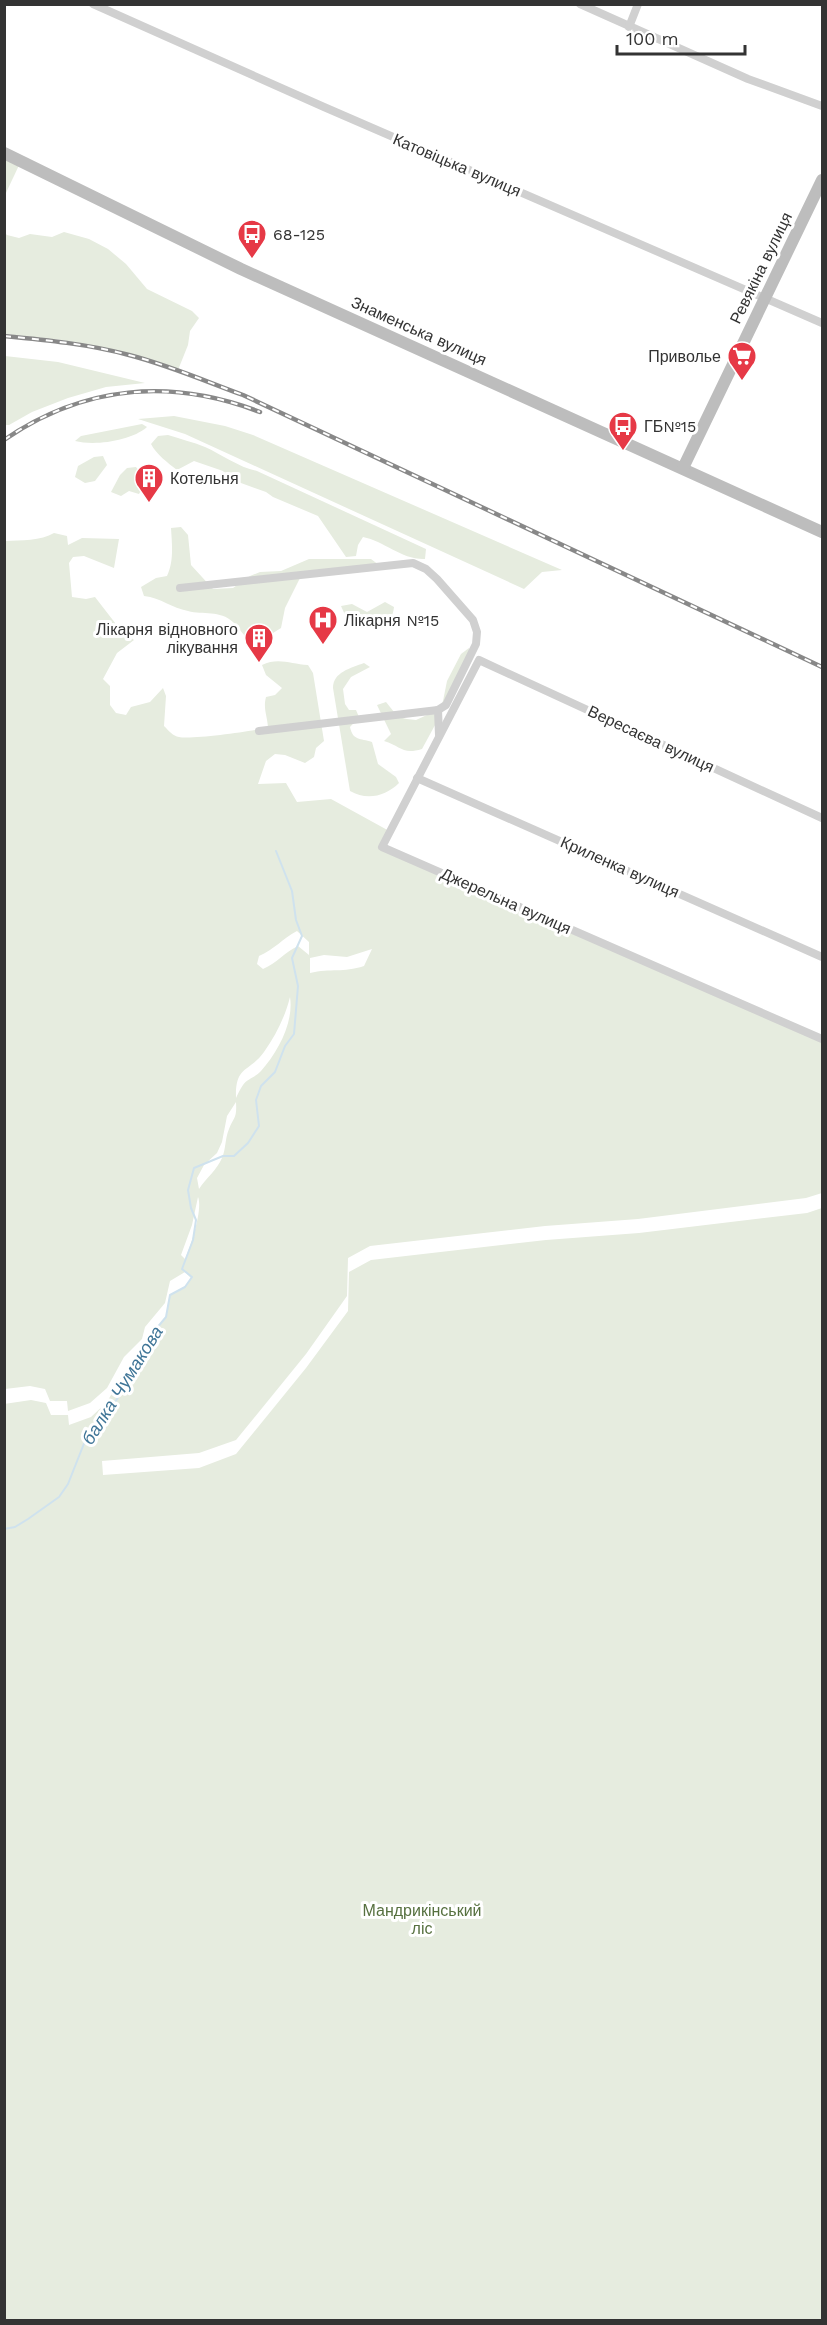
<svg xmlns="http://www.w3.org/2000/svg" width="827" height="2325" font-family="'Work Sans',sans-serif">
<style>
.green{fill:#e6ecdf;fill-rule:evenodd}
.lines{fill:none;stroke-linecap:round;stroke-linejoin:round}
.stream{stroke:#cfe2ee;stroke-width:2}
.street{stroke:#d0d0d0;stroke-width:8}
.secondary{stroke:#bdbdbd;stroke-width:12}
.rail-casing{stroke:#888;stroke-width:4.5}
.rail{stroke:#fff;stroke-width:2;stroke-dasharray:7;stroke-linecap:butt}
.labels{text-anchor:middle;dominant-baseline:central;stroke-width:6;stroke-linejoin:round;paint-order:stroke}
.street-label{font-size:16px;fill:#333;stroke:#fff}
.poi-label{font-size:16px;fill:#333;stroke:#fff;text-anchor:start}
.park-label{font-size:16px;fill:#56703f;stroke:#fff}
.water-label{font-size:18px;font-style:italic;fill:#3f7597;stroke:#fff}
</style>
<rect width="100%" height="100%" fill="#fff"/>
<g class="green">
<polygon points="5,153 21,161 5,195"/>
<polygon points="4,232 7,235 19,238 30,234 52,237 64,232 89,239 108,249 126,264 147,289 192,311 199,318 190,331 188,345 178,370 127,354 62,340 5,334"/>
<polygon points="5,356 58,362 145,383 106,387 68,398 32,412 9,425 5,425"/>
<polygon points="174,416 225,426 253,435 562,570 542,572 524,589 185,434 138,419"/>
<path d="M142,424L147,427C131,441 95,446 75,441L81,436Z"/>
<path d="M168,435C180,439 193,442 205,447C221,454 240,468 257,471L426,549L425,559C402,560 384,541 363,537L358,545L356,556L346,557L318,516L273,497L266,492L230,479L223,471L194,461L177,470C168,463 156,454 151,444L158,436Z"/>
<polygon points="103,456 107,465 95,481 85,483 75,477 78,466 94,457"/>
<polygon points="136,467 142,475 144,485 139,494 129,491 121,496 111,492 120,475 127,468"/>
<path d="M181,527L188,535L191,565L213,589L233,588L250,576L260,572L281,571L309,559H371L379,565L303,572L285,608L281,628L273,633L245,636C240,631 238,626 233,622C220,610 203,615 188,611C172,608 161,598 144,596L141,587L156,578L167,576C174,561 172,545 171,528Z"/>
<path d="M54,533L67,536L68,545L82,538L119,539L114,568L84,556L73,557L69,563L72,597L86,599L95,597L119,628L134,640L117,653L103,679L110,686V705L116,713L126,715L131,707L150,702L163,688L166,696L164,726C169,731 173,736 179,737C190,740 258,731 268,727C267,715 263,708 266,697L275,695L282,688L266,675L262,665C278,657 291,664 308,665L313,673L324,741L316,748L314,757L305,763L285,755L275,754L266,761L258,784L286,783L297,802L331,799L391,832L382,846L822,1039V1193L806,1198L638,1219L545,1226L370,1246L348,1258L347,1296L306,1354L236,1440L199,1453L102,1461L103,1475L199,1468L236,1454L306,1368L348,1311L349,1272L371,1260L546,1240L639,1233L807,1213L822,1208V2320H5L4,1404L31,1400L46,1403L51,1415H68L69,1425L91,1417L107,1402L124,1372L143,1353L146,1341L166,1317L170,1295L185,1287L191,1278L185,1272L170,1281L165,1303L145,1327L142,1339L124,1357L107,1388L90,1403L68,1411L67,1401H50L45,1389L30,1386L5,1389V541C21,540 41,541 54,533ZM297,931L309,942V955L298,946C285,952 277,963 263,969L257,964L259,956C275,949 282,939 297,931ZM372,949L364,966C343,973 331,968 310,973V958L324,955L347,957ZM290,997C294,1022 278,1052 261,1071C256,1077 247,1079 243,1085C240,1089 238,1094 236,1098C235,1065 249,1073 264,1052C276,1035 285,1017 290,997ZM236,1102C237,1119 234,1116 229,1129C225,1138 226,1149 222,1158C217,1170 206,1178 199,1189L197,1178L204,1165L217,1153L222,1142L227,1116ZM198,1197C203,1209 191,1246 185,1259L181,1255L192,1225Z"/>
<path d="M385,602L394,607C391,634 369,625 349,624L341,606L352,604L367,612Z"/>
<path d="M469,648L472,657L422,749C402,755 401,746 384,741L391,734L377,705L386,702L398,717L407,719L416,720L438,710L443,701L447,681L461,654Z"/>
<path d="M364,663L370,667L351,677L343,689L345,704L349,710H356L359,717L350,727C353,741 360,738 372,742L378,764L396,777L399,783C386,796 367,801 350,791L333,688C333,672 351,668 364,663Z"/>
</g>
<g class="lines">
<polyline class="stream" points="4,1529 15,1527 28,1519 59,1497 68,1484 85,1441 99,1427 133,1374 146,1341 166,1317 170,1295 185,1287 192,1277 182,1269 193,1240 196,1220 191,1208 188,1190 194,1168 223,1156 234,1156 248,1143 259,1126 256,1100 261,1086 275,1072 285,1046 294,1034 298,986 292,958 302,936 296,920 292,891 276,851"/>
<g class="street">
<polyline points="93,4 324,107 822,323"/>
<polyline points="580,4 748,79 822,106"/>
<polyline points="629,27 638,4"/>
<polyline points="180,588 413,563 426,569 437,579 473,620 477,632 476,644 446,705 438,710 259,731"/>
<polyline points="438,710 439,735"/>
<polyline points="417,778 822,957"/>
<polyline points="822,818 479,660 382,847 822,1039"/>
</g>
<g class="secondary">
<polyline points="4,153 241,269 822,532"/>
<polyline points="683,468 822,180"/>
</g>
<g class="rail-casing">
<g id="rail">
<path d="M4,336C46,340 88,344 129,355C168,365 205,381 243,395L822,667"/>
<path d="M4,440C84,385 171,378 260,412"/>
</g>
</g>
<use href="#rail" class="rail"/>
</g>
<defs>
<g id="bus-pin" transform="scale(1.5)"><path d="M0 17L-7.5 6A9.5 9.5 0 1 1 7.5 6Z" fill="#e63946" stroke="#fff"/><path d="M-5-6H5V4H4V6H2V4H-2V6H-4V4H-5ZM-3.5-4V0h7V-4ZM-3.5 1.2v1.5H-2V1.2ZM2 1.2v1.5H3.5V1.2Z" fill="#fff"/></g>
<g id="supermarket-pin" transform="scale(1.5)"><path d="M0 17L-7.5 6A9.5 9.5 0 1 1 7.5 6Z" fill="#e63946" stroke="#fff"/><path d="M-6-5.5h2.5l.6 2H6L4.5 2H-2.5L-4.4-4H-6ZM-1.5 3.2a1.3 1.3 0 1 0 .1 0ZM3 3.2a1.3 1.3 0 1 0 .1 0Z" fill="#fff"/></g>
<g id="building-pin" transform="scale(1.5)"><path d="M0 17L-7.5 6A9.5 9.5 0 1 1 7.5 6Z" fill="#e63946" stroke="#fff"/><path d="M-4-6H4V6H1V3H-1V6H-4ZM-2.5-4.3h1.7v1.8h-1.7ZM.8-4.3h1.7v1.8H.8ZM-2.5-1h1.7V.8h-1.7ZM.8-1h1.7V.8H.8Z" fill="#fff"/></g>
<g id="hospital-pin" transform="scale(1.5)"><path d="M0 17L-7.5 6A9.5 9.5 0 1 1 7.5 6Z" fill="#e63946" stroke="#fff"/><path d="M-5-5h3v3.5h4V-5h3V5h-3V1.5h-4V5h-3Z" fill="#fff"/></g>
</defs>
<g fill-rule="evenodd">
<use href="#bus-pin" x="252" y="234"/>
<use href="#supermarket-pin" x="742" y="356"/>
<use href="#bus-pin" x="623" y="426"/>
<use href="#building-pin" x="149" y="478"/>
<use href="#hospital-pin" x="323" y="620"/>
<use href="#building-pin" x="259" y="638"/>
</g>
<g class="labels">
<g class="street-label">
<text transform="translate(457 165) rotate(23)">Катовіцька вулиця</text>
<text transform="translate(761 268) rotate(-64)">Ревякіна вулиця</text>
<text transform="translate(419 331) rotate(24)">Знаменська вулиця</text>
<text transform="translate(651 739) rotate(25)">Вересаєва вулиця</text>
<text transform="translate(620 867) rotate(24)">Криленка вулиця</text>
<text transform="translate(506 901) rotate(24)">Джерельна вулиця</text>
</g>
<g class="poi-label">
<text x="273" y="234">68-125</text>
<text x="721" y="356" text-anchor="end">Приволье</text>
<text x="644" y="426">ГБ№15</text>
<text x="170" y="478">Котельня</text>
<text x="344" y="620">Лікарня №15</text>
<text x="238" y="629" text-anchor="end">Лікарня відновного<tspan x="238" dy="18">лікування</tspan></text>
</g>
<g class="park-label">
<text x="422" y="1910">Мандрикінський<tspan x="422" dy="18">ліс</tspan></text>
</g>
<g class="water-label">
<text transform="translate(122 1385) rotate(-58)">балка Чумакова</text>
</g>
</g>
<rect width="827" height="2325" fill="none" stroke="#333333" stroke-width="12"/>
<path d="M617 45v9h128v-9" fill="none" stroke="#333333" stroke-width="3"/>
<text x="626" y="45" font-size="18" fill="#333333" stroke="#ffffff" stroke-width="4.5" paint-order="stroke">100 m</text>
</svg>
